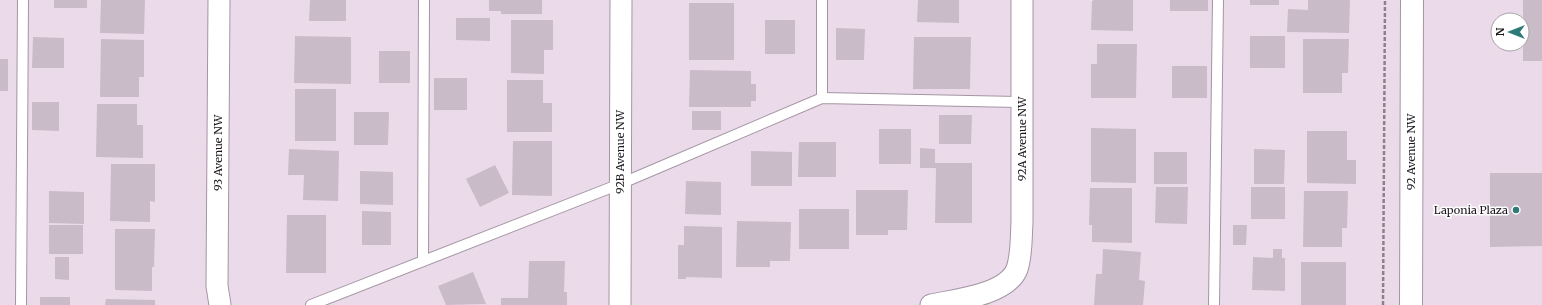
<svg xmlns="http://www.w3.org/2000/svg" width="1542" height="305" font-family="Merriweather,serif">
<style>
.building{fill:#cabbc9}
.lines{fill:none;stroke-linecap:round;stroke-linejoin:round}
.service-casing{stroke:#a495a3;stroke-width:12}
.minor-casing{stroke:#a495a3;stroke-width:23}
.tertiary-casing{stroke:#a495a3;stroke-width:24}
.path{stroke:#8c808b;stroke-width:2.5;stroke-dasharray:4 2;stroke-linecap:butt}
.service{stroke:#fff;stroke-width:10}
.minor{stroke:#fff;stroke-width:21}
.tertiary{stroke:#fff;stroke-width:22}
.poi-dot{fill:#2f7979;stroke:#fff;stroke-width:1.5}
.labels{text-anchor:middle;dominant-baseline:central;stroke-width:3;stroke-linejoin:round;paint-order:stroke}
.street-label{font-size:11px;fill:#1e181e;stroke:#fff}
.poi-label{font-size:11px;fill:#1e181e;stroke:#fff;text-anchor:end}
</style>
<rect width="100%" height="100%" fill="#ebdbea"/>
<g class="building">
<rect x="54" y="0" width="33" height="8"/>
<polygon points="101,0 145,0 144,34 100,33"/>
<polygon points="310,0 346,0 346,21 309,21"/>
<polygon points="489,0 542,0 542,14 501,14 501,11 489,11"/>
<polygon points="918,0 959,0 959,23 917,22"/>
<polygon points="1094,0 1133,0 1133,31 1091,30 1092,1"/>
<rect x="1170" y="0" width="38" height="11"/>
<rect x="1250" y="0" width="29" height="5"/>
<polygon points="1308,0 1350,0 1349,33 1287,32 1288,9 1308,10"/>
<rect x="1523" y="0" width="19" height="61"/>
<rect x="689" y="3" width="45" height="57"/>
<polygon points="456,18 490,18 490,41 456,40"/>
<polygon points="511,20 553,20 553,50 544,50 544,74 511,73"/>
<rect x="765" y="20" width="30" height="34"/>
<polygon points="836,28 865,29 864,60 836,60"/>
<polygon points="295,36 351,37 351,84 294,83"/>
<rect x="1250" y="36" width="35" height="32"/>
<polygon points="33,37 64,38 64,68 32,68"/>
<polygon points="914,37 971,37 970,89 913,89"/>
<polygon points="101,39 144,40 144,77 139,77 139,97 100,97"/>
<polygon points="1303,39 1349,39 1348,73 1342,73 1342,93 1303,93"/>
<polygon points="1097,44 1137,44 1136,98 1091,98 1091,64 1097,64"/>
<rect x="379" y="51" width="31" height="32"/>
<rect x="0" y="59" width="8" height="32"/>
<rect x="1172" y="66" width="35" height="32"/>
<polygon points="690,70 751,71 751,84 756,84 756,101 751,101 751,107 689,107"/>
<rect x="434" y="78" width="33" height="32"/>
<polygon points="507,80 543,80 543,103 552,103 552,132 507,132"/>
<rect x="295" y="89" width="41" height="52"/>
<polygon points="32,102 59,102 59,131 32,130"/>
<polygon points="97,104 137,104 137,125 143,125 143,158 96,157"/>
<rect x="692" y="111" width="29" height="19"/>
<polygon points="354,112 389,112 388,145 354,145"/>
<polygon points="939,115 972,115 971,144 939,144"/>
<polygon points="1091,128 1136,129 1136,183 1091,182"/>
<rect x="879" y="129" width="32" height="35"/>
<polygon points="1307,131 1347,131 1347,160 1356,160 1356,184 1307,183"/>
<polygon points="513,141 552,141 552,196 512,195"/>
<polygon points="799,142 836,142 836,177 798,177"/>
<polygon points="920,148 935,149 935,163 972,163 972,223 935,223 936,168 920,168"/>
<polygon points="289,149 339,151 338,201 303,200 304,175 288,175"/>
<polygon points="1254,149 1285,150 1284,184 1254,184"/>
<polygon points="751,151 792,152 792,186 751,186"/>
<rect x="1154" y="152" width="33" height="32"/>
<polygon points="111,164 155,164 155,202 150,201 150,222 110,221"/>
<polygon points="495,165 509,193 480,207 466,179"/>
<polygon points="360,171 393,172 393,205 360,204"/>
<polygon points="1490,173 1542,173 1542,246 1490,247"/>
<polygon points="686,181 721,182 721,215 685,214"/>
<polygon points="1156,187 1188,187 1187,224 1155,223"/>
<rect x="1251" y="187" width="34" height="32"/>
<polygon points="1090,188 1132,188 1132,243 1092,242 1092,225 1089,225"/>
<polygon points="856,190 908,190 907,230 888,230 888,235 856,235"/>
<polygon points="49,191 84,192 84,224 49,223"/>
<polygon points="1304,191 1348,191 1347,228 1342,228 1342,247 1303,247"/>
<rect x="799" y="209" width="50" height="40"/>
<polygon points="362,211 391,212 391,245 362,245"/>
<polygon points="287,215 326,215 326,273 286,273"/>
<polygon points="737,221 791,222 790,261 770,261 770,267 736,267"/>
<rect x="49" y="225" width="34" height="29"/>
<polygon points="1233,225 1247,225 1246,245 1233,245"/>
<polygon points="684,226 722,227 722,278 686,277 686,279 678,279 678,245 684,245"/>
<polygon points="115,229 155,229 154,267 152,267 152,291 115,290"/>
<polygon points="1103,249 1141,252 1139,280 1145,281 1143,305 1094,305 1096,274 1102,274"/>
<polygon points="1273,249 1282,249 1282,258 1285,258 1285,291 1252,290 1253,257 1273,258"/>
<polygon points="55,257 69,257 69,280 55,279"/>
<polygon points="529,261 565,261 564,292 567,292 567,305 501,305 501,298 528,298"/>
<rect x="1301" y="262" width="45" height="43"/>
<polygon points="473,272 486,304 446,305 438,286"/>
<rect x="40" y="297" width="30" height="8"/>
<polygon points="106,299 155,300 155,305 105,305"/>
</g>
<g class="lines">
<g class="service-casing">
<g id="service">
<polyline points="822,98 822,0"/>
<polyline points="423,261 424,0"/>
<polyline points="21,305 23,0"/>
<polyline points="311,305 620,184 822,98 1021,102"/>
<polyline points="1214,305 1218,0"/>
</g>
</g>
<g class="minor-casing">
<g id="minor">
<polyline points="219,0 217,286 220,305"/>
<polyline points="620,305 621,0"/>
<path d="M931,305C955,300 1007,295 1017,269C1022,254 1021,237 1022,222V0"/>
</g>
</g>
<g class="tertiary-casing">
<polyline id="tertiary" points="1411,305 1412,0"/>
</g>
<polyline class="path" points="1383,305 1385,0"/>
<use href="#service" class="service"/>
<use href="#minor" class="minor"/>
<use href="#tertiary" class="tertiary"/>
</g>
<circle class="poi-dot" cx="1516" cy="210" r="4"/>
<g class="labels">
<g class="street-label">
<text transform="translate(1022 139) rotate(-90)">92A Avenue NW</text>
<text transform="translate(620 152) rotate(-90)">92B Avenue NW</text>
<text transform="translate(1411 152) rotate(-90)">92 Avenue NW</text>
<text transform="translate(218 153) rotate(-90)">93 Avenue NW</text>
</g>
<g class="poi-label">
<text x="1508" y="210">Laponia Plaza</text>
</g>
</g>
<g transform="translate(1510 32) rotate(270)"><circle r="19" fill="#ffffff" stroke="#a5a3a5"/>
<path d="M0-3L7 15L0 10L-7 15Z" fill="#2f7979"/>
<text y="-6" font-size="11" font-weight="bold" text-anchor="middle" fill="#1e181e">N</text>
</g>
</svg>
